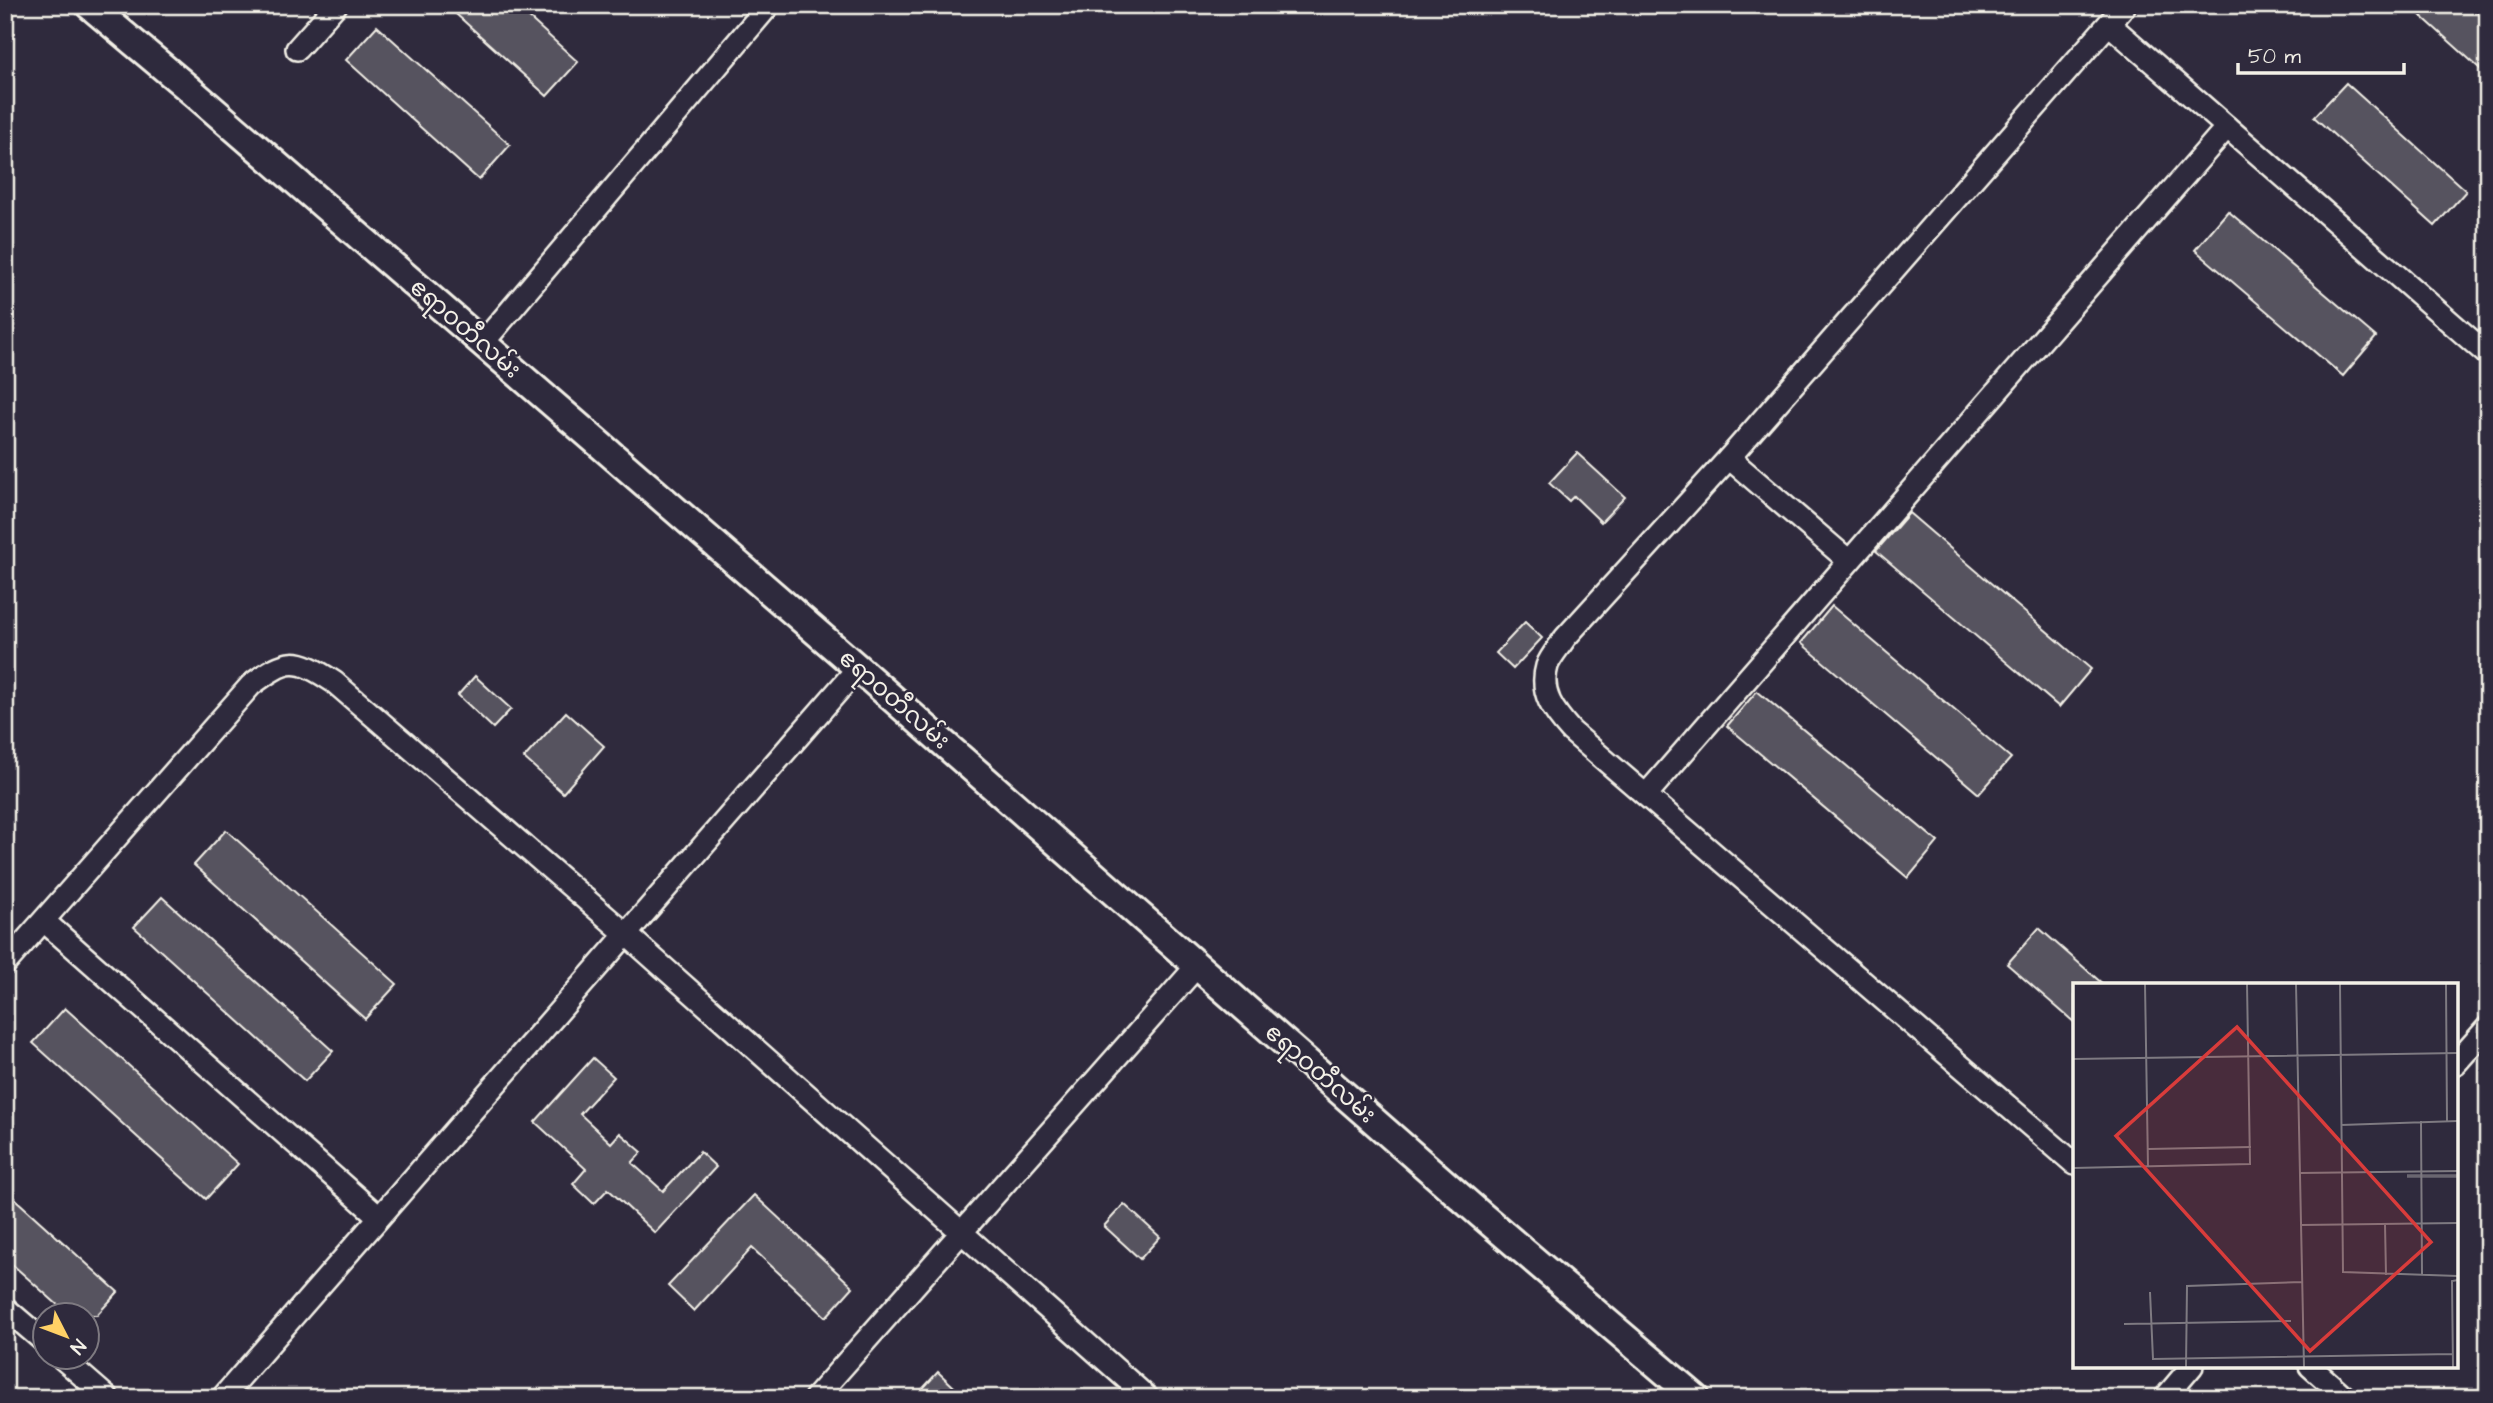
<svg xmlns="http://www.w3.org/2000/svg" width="2493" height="1403" font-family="'Architects Daughter','Noto Sans Myanmar',sans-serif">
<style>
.building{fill:#56525f;stroke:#f4f1e8;stroke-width:2}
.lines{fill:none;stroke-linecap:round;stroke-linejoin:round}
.minor-casing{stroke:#f4f1e8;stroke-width:26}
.tertiary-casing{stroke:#f4f1e8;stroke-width:32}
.minor{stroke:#2f2a3d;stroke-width:21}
.tertiary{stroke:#2f2a3d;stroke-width:26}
.labels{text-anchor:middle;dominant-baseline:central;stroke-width:5;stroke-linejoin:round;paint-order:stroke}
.street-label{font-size:24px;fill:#f4f1e8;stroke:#2f2a3d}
.inset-river{fill:none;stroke:#6a6670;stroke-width:3.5}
.inset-road{fill:none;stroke:#7e7a81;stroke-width:2}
.view{fill:#d93c3b;fill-opacity:0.15;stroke:#d93c3b;stroke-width:3.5}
.inset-edge{fill:none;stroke:#f4f1e8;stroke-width:3.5}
</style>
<rect width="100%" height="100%" fill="#2f2a3d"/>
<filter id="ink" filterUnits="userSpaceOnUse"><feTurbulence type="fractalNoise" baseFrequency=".0143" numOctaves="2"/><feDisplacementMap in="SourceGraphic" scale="14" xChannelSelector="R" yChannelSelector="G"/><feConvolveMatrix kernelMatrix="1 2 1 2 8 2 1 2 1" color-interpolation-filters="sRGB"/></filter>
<g filter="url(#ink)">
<g class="building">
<polygon points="446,5 515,5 578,62 547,96"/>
<polygon points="2409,5 2469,5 2488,22 2488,76"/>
<polygon points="377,26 510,145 479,180 346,60"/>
<polygon points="2346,83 2466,191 2435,226 2314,117"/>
<polygon points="2228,211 2376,337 2343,376 2195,250"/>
<polygon points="1577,453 1625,497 1601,522 1574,496 1569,501 1549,483"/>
<polygon points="1909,513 2091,669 2059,707 1876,551"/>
<polygon points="1832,606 2011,758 1979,794 1801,643"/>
<polygon points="1525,622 1542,638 1513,669 1496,653"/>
<polygon points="475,676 511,709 493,728 458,695"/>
<polygon points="1757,691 1938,842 1908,878 1727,726"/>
<polygon points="566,712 604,746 563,793 524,758"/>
<polygon points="226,830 397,984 365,1019 194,865"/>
<polygon points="162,897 333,1051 305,1081 134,927"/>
<polygon points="2039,928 2104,985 2075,985 2075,1023 2007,964"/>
<polygon points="65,1008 238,1164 206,1199 33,1043"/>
<polygon points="593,1058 614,1077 580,1114 611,1143 620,1133 642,1152 632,1163 663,1191 700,1152 716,1167 655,1233 608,1189 594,1204 573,1184 586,1169 535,1122"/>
<polygon points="5,1190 118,1292 97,1315 69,1315 5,1258"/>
<polygon points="754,1195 853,1287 826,1317 752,1248 694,1311 668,1286"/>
<polygon points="1124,1204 1160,1237 1140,1259 1104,1226"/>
<polygon points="938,1372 966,1398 914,1398"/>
</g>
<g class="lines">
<g class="minor-casing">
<g id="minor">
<polyline points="2109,24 2488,355"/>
<polyline points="297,49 336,5"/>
<polyline points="482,344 769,5"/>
<polyline points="1729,458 1849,561"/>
<polyline points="1646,795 2227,127"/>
<polyline points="44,921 379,1217"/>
<path d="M5,964L251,685C288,657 296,657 334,682L626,934L1148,1398"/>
<polyline points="2456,1063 2488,1027"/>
<path d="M2075,1164L1571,731C1554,712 1539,693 1547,666C1550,657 1560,646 1565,638L1729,458L2125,5"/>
<polyline points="5,1308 46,1343"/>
<polyline points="62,1358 108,1398"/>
<polyline points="2310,1366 2346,1398"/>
<polyline points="222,1398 858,668"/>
<polyline points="815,1398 1196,967"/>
<polyline points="2165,1398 2192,1366"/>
</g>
</g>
<g class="tertiary-casing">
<polyline id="tertiary" points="89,5 188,88 858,668 1480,1214 1696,1398"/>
</g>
<use href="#minor" class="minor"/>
<use href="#tertiary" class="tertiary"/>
</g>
</g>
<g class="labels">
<g class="street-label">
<text transform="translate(465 329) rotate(41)">ဧရာဝတီလမ်း</text>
<text transform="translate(894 700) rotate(41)">ဧရာဝတီလမ်း</text>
<text transform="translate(1320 1074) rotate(41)">ဧရာဝတီလမ်း</text>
</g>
</g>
<g transform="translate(2073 983)">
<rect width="385" height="385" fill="#2f2a3d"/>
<path class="inset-river" d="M334,193H385"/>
<path class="inset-road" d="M72,1L75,184M223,1L231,384M267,1L270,289L385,293M373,1L374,138M0,76L385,70M348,138L349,292M268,142L385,138M75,166L178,164M0,185L177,181L174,1M227,190L385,188M312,241L313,292M228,242L385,240M77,309L80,376L380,371M51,341L218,338M113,384L114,303L229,299M380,384L379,298L385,297"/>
<path class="view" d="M164,44L358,259L237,368L43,153Z"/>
<rect width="385" height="385" class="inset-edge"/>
</g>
<rect width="2493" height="1403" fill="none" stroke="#2f2a3d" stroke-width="28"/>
<rect x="14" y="14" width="2465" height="1375" fill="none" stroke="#f4f1e8" stroke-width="2.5" filter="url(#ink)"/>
<g transform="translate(66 1336) rotate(132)"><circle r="33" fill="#2f2a3d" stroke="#7e7a81" stroke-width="2"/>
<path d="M0-5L12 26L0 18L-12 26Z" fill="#ffd166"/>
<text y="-10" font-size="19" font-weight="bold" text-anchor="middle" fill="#f4f1e8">N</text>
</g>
<path d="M2238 63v10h166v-10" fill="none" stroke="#f4f1e8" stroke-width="3.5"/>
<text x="2248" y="63" font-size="21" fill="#f4f1e8" stroke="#2f2a3d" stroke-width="5" paint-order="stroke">50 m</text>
</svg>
